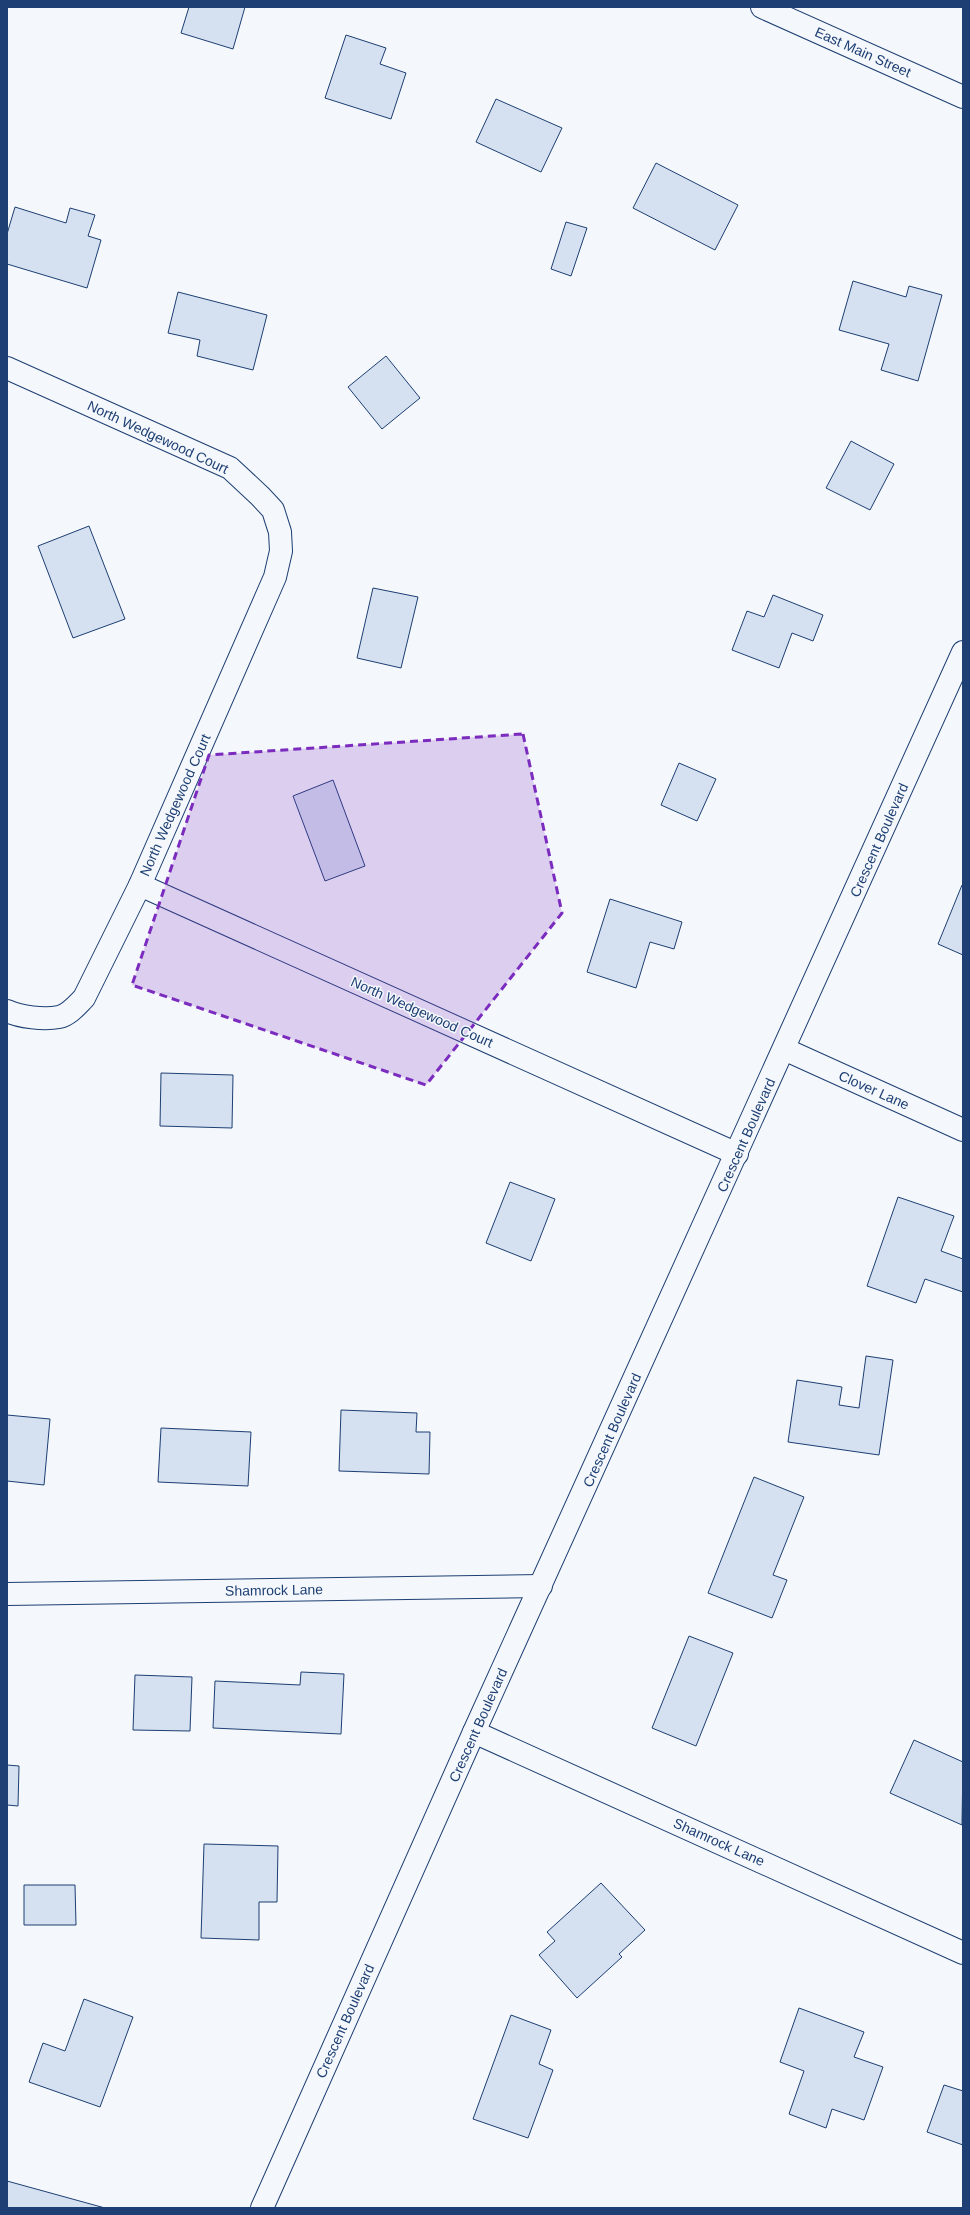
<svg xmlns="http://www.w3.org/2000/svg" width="970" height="2215" font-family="Helvetica,sans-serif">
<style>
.building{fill:#d5e0f0;stroke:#1d3f73}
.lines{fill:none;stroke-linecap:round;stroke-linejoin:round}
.minor-casing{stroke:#1d3f73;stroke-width:24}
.major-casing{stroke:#1d3f73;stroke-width:24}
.minor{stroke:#f4f7fb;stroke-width:22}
.major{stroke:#f4f7fb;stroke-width:22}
.marked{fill:#7b2cbf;fill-opacity:0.2;stroke:#7b2cbf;stroke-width:3;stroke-dasharray:8 5;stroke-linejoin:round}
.labels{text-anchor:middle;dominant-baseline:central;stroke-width:3;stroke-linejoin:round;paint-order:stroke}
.street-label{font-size:14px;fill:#1d3f73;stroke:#f4f7fb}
</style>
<rect width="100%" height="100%" fill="#f4f7fb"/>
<g class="building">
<polygon points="189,7 245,7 233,49 181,33"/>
<polygon points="346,35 386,48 380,64 406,73 391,119 325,98"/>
<polygon points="496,99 562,128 541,172 476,142"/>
<polygon points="656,163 738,205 715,250 633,208"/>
<polygon points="15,207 66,223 70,208 95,215 88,236 101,240 87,288 7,264 7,234"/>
<polygon points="566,222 587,228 571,276 551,269"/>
<polygon points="853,281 906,297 909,286 942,295 918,381 881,370 889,344 839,330"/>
<polygon points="178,292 267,315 253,370 197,356 200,340 168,333"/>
<polygon points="386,356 420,398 382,429 348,387"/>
<polygon points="851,441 894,464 870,510 826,488"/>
<polygon points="89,526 125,619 73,638 38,546"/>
<polygon points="373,588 418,597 401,668 357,658"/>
<polygon points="773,595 823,615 813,641 792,633 779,668 732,650 747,611 764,617"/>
<polygon points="679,763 716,779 697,821 661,805"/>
<polygon points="333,780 365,866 325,881 293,796"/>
<polygon points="962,885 963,886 963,955 938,944"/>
<polygon points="610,899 682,922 674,949 650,942 636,988 587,972"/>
<polygon points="161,1073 233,1075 232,1128 160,1126"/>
<polygon points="510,1182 555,1199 531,1261 486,1243"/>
<polygon points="898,1197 954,1216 941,1251 963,1259 963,1292 925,1279 916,1303 867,1286"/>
<polygon points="866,1356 893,1360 879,1455 788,1442 797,1380 842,1387 839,1405 859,1408"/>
<polygon points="341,1410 417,1413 416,1432 430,1432 429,1474 339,1471"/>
<polygon points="7,1415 50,1419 44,1485 7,1481"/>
<polygon points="161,1428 251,1432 248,1486 158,1482"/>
<polygon points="754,1477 804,1497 773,1575 787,1580 772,1618 708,1593"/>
<polygon points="689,1636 733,1653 696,1746 652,1728"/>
<polygon points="301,1672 344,1674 341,1734 213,1728 215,1681 300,1685"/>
<polygon points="135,1675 192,1677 190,1731 133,1730"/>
<polygon points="914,1740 963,1762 962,1825 890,1793"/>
<polygon points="7,1765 19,1766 18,1806 7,1805"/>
<polygon points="204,1844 278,1846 277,1902 259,1902 259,1940 201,1938"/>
<polygon points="601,1883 645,1930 619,1954 622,1957 577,1998 539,1955 555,1941 547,1932"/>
<polygon points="24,1885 75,1885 76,1925 24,1925"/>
<polygon points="84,1999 133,2017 100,2107 29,2082 43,2043 65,2051"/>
<polygon points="799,2008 864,2032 854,2057 883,2067 864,2120 832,2109 826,2128 789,2114 804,2071 780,2062"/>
<polygon points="511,2015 551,2030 539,2064 553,2070 528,2138 473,2119"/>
<polygon points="944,2085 963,2091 963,2145 927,2132"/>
<polygon points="7,2181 105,2208 7,2208"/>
</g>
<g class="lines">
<g class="minor-casing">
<g id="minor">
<path d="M7,368L230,468L260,496L273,510L280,532L281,551L275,577L140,885L84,998C77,1005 69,1015 59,1017C44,1020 20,1017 7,1011"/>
<polyline points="140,885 737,1154"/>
<polyline points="784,1049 963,1130"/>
<polyline points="7,1594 541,1586"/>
<polyline points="474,1732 963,1953"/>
<polyline points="262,2208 474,1732 963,652"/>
</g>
</g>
<g class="major-casing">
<polyline id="major" points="762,7 963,97"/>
</g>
<use href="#minor" class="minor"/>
<use href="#major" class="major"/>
</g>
<path class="marked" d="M523,734L562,913L426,1085L132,985L209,755Z"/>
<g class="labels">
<g class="street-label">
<text transform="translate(863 52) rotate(24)">East Main Street</text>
<text transform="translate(158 437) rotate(25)">North Wedgewood Court</text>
<text transform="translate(175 805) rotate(-66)">North Wedgewood Court</text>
<text transform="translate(879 840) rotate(-66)">Crescent Boulevard</text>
<text transform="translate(422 1012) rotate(24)">North Wedgewood Court</text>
<text transform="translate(874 1090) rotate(24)">Clover Lane</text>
<text transform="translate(746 1135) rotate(-66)">Crescent Boulevard</text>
<text transform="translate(612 1430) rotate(-66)">Crescent Boulevard</text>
<text transform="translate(274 1590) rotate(-1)">Shamrock Lane</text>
<text transform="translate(478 1725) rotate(-66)">Crescent Boulevard</text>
<text transform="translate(719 1842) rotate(24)">Shamrock Lane</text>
<text transform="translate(345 2021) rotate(-66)">Crescent Boulevard</text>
</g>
</g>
<rect width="970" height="2215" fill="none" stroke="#1d3f73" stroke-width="16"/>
</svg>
